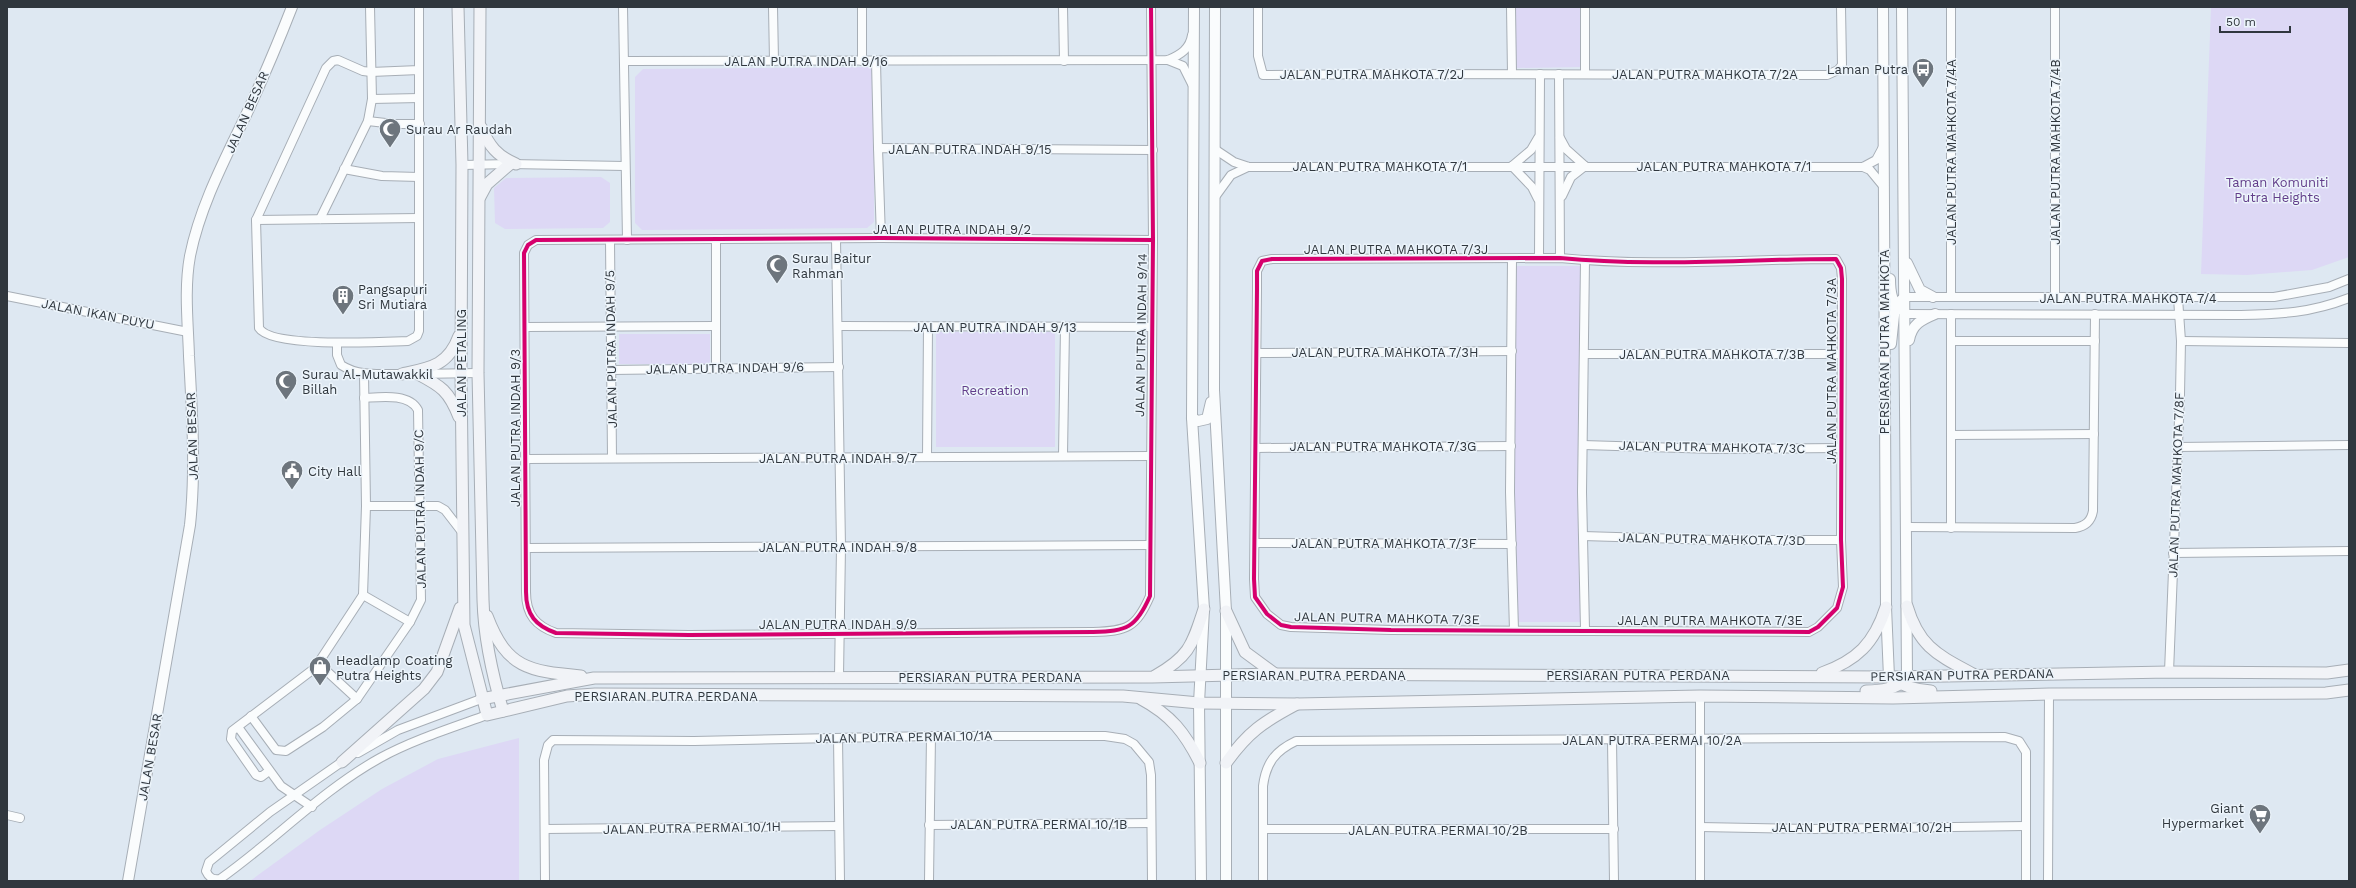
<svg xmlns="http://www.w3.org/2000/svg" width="2356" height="888" font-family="'Work Sans',sans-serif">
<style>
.green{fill:#ddd8f5}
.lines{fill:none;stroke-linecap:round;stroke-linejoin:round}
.minor-casing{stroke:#a7aeb6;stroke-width:10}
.tertiary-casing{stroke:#a7aeb6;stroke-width:12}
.secondary-casing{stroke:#a7aeb6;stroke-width:13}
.minor{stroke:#fafcfd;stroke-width:8}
.tertiary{stroke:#fafcfd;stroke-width:10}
.secondary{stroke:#f1f3f7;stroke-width:11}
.cycleway-casing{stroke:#ecf4fb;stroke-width:6}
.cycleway{stroke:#d6006c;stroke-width:4}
.labels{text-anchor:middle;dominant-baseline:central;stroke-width:3;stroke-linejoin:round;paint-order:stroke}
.street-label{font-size:13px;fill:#30373e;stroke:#ecf4fb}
.poi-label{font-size:13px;fill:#30373e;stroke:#ecf4fb;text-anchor:start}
.park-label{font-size:13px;fill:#623d8a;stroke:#ecf4fb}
</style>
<rect width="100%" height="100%" fill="#dee8f2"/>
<g class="green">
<polygon points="1515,7 1583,7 1583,67 1516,68"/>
<polygon points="2211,7 2349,7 2349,257 2312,270 2247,275 2201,274"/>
<polygon points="874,67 874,222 867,228 642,230 635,223 635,77 643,69"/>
<polygon points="601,177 610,183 610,222 603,228 505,229 495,223 494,188 506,178"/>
<polygon points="1516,266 1582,266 1578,445 1582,622 1515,622 1511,446"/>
<rect x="936" y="332" width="119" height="115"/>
<rect x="619" y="334" width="91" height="30"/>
<polygon points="519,738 519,881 250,881 320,830 382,789 438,759"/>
</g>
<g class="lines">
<g class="minor-casing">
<g id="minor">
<path d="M419,7V331L417,336L408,341C382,342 271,348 259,328L256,220L326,68L333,61L338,60L363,71L371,72L419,70"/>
<polyline points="623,7 627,240"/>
<polyline points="773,7 774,61"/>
<polyline points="1063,7 1064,61"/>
<path d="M1151,7L1153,240L1150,596C1136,628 1127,631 1093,632L689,635L556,633C536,626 526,615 526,592L524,253L528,245L536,240L881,238L1153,240"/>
<polyline points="1258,7 1258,56 1263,75 1386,74 1827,75 1838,70 1842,65 1841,7"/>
<polyline points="1511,7 1512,74"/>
<polyline points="1585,7 1585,74"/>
<polyline points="1951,7 1951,297"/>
<polyline points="1168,60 1183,66 1192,84"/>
<path d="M624,61L1168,60C1180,55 1190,49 1192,35"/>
<polyline points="862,61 862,7"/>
<polyline points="876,61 878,148"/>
<polyline points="1559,74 1560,258"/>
<polyline points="372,99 419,98"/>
<polyline points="368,121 394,124 420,124"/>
<polyline points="1560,138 1566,149 1585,166"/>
<polyline points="1216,150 1234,162 1249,167 1863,167 1876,160 1883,147"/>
<polyline points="462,165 510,164 625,166"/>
<polyline points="1512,166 1532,187 1538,199"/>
<polyline points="1512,166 1531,150 1538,138"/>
<polyline points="1863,167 1870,170 1884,187"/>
<polyline points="344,169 382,176 419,177"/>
<polyline points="1562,196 1571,177 1585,166"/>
<polyline points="1215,197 1231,175 1248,167"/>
<polyline points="320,219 368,121 372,99 370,7"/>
<polyline points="256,220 419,218"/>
<polyline points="881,238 878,148 1153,150"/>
<polyline points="836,239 841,547 839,676"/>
<polyline points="610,240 612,458"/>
<polyline points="1539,258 1540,74"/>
<path d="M1560,258C1651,267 1744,259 1836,259L1841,268L1842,279L1841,540L1843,587L1837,608L1818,627L1809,632L1391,630L1291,627L1281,625L1267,614L1255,597L1254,579L1257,289V271L1262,261L1272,259Z"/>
<polyline points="1512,259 1510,492 1514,630"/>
<polyline points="1585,260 1582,492 1585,629"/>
<polyline points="7,296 188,332"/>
<polyline points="1905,297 2274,297 2329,287 2349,279"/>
<polyline points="2055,298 2055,7"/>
<path d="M1905,314L2241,315C2282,314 2310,313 2349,298"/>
<polyline points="1951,314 1951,528"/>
<polyline points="838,326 1151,327"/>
<polyline points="525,327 715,326"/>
<polyline points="1952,341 2095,341"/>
<polyline points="2181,341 2349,343"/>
<path d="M337,343V355L341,365C361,378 384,373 407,374"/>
<polyline points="1258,353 1512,351"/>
<polyline points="1584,354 1840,354"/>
<polyline points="716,368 716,241"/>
<polyline points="611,370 839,367"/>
<polyline points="418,374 478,373"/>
<polyline points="1951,435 2094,434"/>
<polyline points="1583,445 1715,449 1841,448"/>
<polyline points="2177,447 2349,445"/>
<polyline points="1256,448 1511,446"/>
<polyline points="1063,455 1065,327"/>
<polyline points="927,457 928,327"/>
<polyline points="526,459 1150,456"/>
<polyline points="366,506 438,506 445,510 462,532"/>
<path d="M1907,527L2075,528C2085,526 2091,522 2093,511L2095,314"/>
<polyline points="1583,536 1715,540 1841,540"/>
<polyline points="1256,543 1512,544"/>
<polyline points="526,548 1150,545"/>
<polyline points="2173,553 2349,551"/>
<polyline points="363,595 410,622"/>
<polyline points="319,664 357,699"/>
<polyline points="2169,672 2180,394 2181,341 2178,298"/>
<polyline points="1700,696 1700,881"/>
<path d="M251,716L276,750L286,751L323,727L357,699L410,622L421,600L418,410C409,393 381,397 364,398"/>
<polyline points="238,727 281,786 312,807"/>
<polyline points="838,738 840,881"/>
<polyline points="1612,740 1614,881"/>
<polyline points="358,753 398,730 481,699"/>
<path d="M346,759L270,812L209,862L206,871C209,878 213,880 220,879C274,841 322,790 380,758C413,740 451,728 487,715"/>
<polyline points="269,771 261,777 256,775 231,739 232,731 315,668 363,595 366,506 364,374"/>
<polyline points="7,815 20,818"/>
<polyline points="929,825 1150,823"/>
<polyline points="1700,827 1813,829 2025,826"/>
<polyline points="545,829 839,826"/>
<polyline points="1263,829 1614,829"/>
<polyline points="545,881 544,760 548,745 553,740 694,741 931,736 1105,736 1125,739 1134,744 1149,762 1151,775 1152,881"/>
<polyline points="929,881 931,736"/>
<path d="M1263,881V786C1266,763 1275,751 1296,741L2005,737L2019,741L2026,752V881"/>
<polyline points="2048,881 2049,694"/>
</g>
</g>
<g class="tertiary-casing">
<g id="tertiary">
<polyline points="1194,7 1192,418 1204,609 1199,703 1201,881"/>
<polyline points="1215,7 1214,390 1226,611 1226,881"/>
<polyline points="1883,7 1886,607 1889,677"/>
<polyline points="1902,7 1907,676"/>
<polyline points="1907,263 1920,290 1933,297"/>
<path d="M1890,279C1890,289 1891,302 1899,309"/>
<path d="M1909,340C1912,324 1921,320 1935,314"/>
<polyline points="1891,344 1895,306 1905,297"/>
<polyline points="1192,418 1198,421 1207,419 1211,402"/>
<path d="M128,881L190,525C196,468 192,413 189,356C188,323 184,289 190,256C200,206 225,159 247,113C263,78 278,43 292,7"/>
</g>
</g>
<g class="secondary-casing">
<g id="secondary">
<polyline points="458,7 462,165 461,372 464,625 487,715 567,696 595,694 1123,696 1199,703 1297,704 1700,696 1893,698 2049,694 2326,693 2349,690"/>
<path d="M480,7L478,373L483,600C484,638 492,674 503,711"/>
<path d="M481,127C489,146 497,156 516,164"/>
<polyline points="480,197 487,184 510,164"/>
<path d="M402,374C430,368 448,366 459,336"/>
<path d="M418,374C441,386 449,391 459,417"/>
<path d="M1907,606C1919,647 1938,655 1973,674"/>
<polyline points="1226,611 1245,652 1275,674"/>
<path d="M487,616C507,669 529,671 581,676"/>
<path d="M1822,673C1857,660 1874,644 1886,607"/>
<path d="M1155,676C1190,656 1192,645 1204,609"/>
<path d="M1889,677C1902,686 1915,690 1931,691"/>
<path d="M1866,691C1878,691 1894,690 1903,681"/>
<polyline points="481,699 594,678 1152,677 1275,674 1889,677 2169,672 2327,673 2349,670"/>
<path d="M1141,699C1171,715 1185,733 1200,763"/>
<polyline points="342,762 424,689 437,672 460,608"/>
<path d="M1226,763C1248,732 1263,722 1297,704"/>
</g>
</g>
<use href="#minor" class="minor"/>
<use href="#tertiary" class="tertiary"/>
<use href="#secondary" class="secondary"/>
<g class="cycleway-casing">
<g id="cycleway">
<path d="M1151,7L1153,240L1150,596C1136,628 1127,631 1093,632L689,635L556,633C536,626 526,615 526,592L524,253L528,245L536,240L881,238L1153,240"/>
<path d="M1560,258C1651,267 1744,259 1836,259L1841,268L1842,279L1841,540L1843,587L1837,608L1818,627L1809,632L1391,630L1291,627L1281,625L1267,614L1255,597L1254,579L1257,289V271L1262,261L1272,259Z"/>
</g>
</g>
<use href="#cycleway" class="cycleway"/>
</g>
<defs>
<g id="bus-pin" transform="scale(1.15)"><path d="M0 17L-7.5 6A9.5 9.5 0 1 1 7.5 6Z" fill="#6d757d" stroke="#ecf4fb"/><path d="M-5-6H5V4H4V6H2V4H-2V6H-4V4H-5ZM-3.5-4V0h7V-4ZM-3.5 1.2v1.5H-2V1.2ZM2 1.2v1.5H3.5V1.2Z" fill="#fff"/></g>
<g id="mosque-pin" transform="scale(1.15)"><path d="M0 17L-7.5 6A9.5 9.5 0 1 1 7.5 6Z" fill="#6d757d" stroke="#ecf4fb"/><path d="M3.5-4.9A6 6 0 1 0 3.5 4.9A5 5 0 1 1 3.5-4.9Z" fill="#fff"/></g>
<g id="building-pin" transform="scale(1.15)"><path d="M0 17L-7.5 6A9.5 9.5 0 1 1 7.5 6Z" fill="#6d757d" stroke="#ecf4fb"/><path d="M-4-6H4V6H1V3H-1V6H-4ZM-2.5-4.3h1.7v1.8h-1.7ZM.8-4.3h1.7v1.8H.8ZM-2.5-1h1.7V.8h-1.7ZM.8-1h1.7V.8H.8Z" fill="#fff"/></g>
<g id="civic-pin" transform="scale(1.15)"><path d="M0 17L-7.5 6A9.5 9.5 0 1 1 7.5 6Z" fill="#6d757d" stroke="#ecf4fb"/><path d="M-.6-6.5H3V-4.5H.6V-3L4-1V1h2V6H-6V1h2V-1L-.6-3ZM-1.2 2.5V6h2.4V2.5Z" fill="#fff"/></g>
<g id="shop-pin" transform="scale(1.15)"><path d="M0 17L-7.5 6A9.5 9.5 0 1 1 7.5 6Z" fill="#6d757d" stroke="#ecf4fb"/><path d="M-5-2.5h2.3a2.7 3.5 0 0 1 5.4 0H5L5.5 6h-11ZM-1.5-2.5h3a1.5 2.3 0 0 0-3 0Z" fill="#fff"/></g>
<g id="supermarket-pin" transform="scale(1.15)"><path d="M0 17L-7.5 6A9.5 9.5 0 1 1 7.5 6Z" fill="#6d757d" stroke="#ecf4fb"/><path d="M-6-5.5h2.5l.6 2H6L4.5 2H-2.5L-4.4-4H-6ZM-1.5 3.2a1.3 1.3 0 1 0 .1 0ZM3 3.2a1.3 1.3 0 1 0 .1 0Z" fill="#fff"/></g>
</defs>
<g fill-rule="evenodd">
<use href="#bus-pin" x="1923" y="69"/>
<use href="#mosque-pin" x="390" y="129"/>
<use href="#mosque-pin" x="777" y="265"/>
<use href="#building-pin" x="343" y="296"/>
<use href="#mosque-pin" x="286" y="381"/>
<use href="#civic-pin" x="292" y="471"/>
<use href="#shop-pin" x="320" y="667"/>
<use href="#supermarket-pin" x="2260" y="815"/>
</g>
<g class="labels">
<g class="street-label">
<text x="806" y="61">JALAN PUTRA INDAH 9/16</text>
<text x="1372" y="74">JALAN PUTRA MAHKOTA 7/2J</text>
<text x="1705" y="74">JALAN PUTRA MAHKOTA 7/2A</text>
<text transform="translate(247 112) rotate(-66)">JALAN BESAR</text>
<text x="970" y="149">JALAN PUTRA INDAH 9/15</text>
<text transform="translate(1951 152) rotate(-90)">JALAN PUTRA MAHKOTA 7/4A</text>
<text transform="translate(2055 152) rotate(-90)">JALAN PUTRA MAHKOTA 7/4B</text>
<text x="1380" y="166">JALAN PUTRA MAHKOTA 7/1</text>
<text x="1724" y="166">JALAN PUTRA MAHKOTA 7/1</text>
<text x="952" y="229">JALAN PUTRA INDAH 9/2</text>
<text x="1396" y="249">JALAN PUTRA MAHKOTA 7/3J</text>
<text x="2128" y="298">JALAN PUTRA MAHKOTA 7/4</text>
<text transform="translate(98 314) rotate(11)">JALAN IKAN PUYU</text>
<text x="995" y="327">JALAN PUTRA INDAH 9/13</text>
<text transform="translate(1141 335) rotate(-89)">JALAN PUTRA INDAH 9/14</text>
<text transform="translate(1884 342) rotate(-90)">PERSIARAN PUTRA MAHKOTA</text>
<text transform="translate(611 349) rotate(-91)">JALAN PUTRA INDAH 9/5</text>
<text x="1385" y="352">JALAN PUTRA MAHKOTA 7/3H</text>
<text x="1712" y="354">JALAN PUTRA MAHKOTA 7/3B</text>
<text transform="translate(461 363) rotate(-90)">JALAN PETALING</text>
<text transform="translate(725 368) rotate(-1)">JALAN PUTRA INDAH 9/6</text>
<text transform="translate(1831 371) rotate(-90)">JALAN PUTRA MAHKOTA 7/3A</text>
<text transform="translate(515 428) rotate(-90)">JALAN PUTRA INDAH 9/3</text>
<text transform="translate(192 436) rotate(-92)">JALAN BESAR</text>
<text x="1383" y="446">JALAN PUTRA MAHKOTA 7/3G</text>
<text transform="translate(1712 447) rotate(1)">JALAN PUTRA MAHKOTA 7/3C</text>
<text x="838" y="458">JALAN PUTRA INDAH 9/7</text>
<text transform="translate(2176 485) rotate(-88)">JALAN PUTRA MAHKOTA 7/8F</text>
<text transform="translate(420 509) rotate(-91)">JALAN PUTRA INDAH 9/C</text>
<text transform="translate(1712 539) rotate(1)">JALAN PUTRA MAHKOTA 7/3D</text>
<text x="1384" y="543">JALAN PUTRA MAHKOTA 7/3F</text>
<text x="838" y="547">JALAN PUTRA INDAH 9/8</text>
<text transform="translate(1387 618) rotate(1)">JALAN PUTRA MAHKOTA 7/3E</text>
<text x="1710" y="620">JALAN PUTRA MAHKOTA 7/3E</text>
<text x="838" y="624">JALAN PUTRA INDAH 9/9</text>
<text x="1314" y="675">PERSIARAN PUTRA PERDANA</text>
<text x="1638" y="675">PERSIARAN PUTRA PERDANA</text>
<text transform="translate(1962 675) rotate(-1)">PERSIARAN PUTRA PERDANA</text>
<text x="990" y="677">PERSIARAN PUTRA PERDANA</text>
<text x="666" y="696">PERSIARAN PUTRA PERDANA</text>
<text transform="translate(904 737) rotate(-1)">JALAN PUTRA PERMAI 10/1A</text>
<text x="1652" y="740">JALAN PUTRA PERMAI 10/2A</text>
<text transform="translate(150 757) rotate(-80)">JALAN BESAR</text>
<text x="1039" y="824">JALAN PUTRA PERMAI 10/1B</text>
<text x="1862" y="827">JALAN PUTRA PERMAI 10/2H</text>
<text transform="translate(692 828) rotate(-1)">JALAN PUTRA PERMAI 10/1H</text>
<text x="1438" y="830">JALAN PUTRA PERMAI 10/2B</text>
</g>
<g class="poi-label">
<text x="1908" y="69" text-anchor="end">Laman Putra</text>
<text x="406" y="129">Surau Ar Raudah</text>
<text x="792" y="258">Surau Baitur<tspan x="792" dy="15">Rahman</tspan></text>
<text x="358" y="289">Pangsapuri<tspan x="358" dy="15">Sri Mutiara</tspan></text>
<text x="302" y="374">Surau Al-Mutawakkil<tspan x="302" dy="15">Billah</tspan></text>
<text x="308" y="471">City Hall</text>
<text x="336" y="660">Headlamp Coating<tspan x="336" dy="15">Putra Heights</tspan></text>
<text x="2244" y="808" text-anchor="end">Giant<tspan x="2244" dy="15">Hypermarket</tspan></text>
</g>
<g class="park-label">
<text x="2277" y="182">Taman Komuniti<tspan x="2277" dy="15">Putra Heights</tspan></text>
<text x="995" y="390">Recreation</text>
</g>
</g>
<rect width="2356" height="888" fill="none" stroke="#30373e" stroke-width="16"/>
<path d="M2220 26v6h70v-6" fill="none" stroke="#30373e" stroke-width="2"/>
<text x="2226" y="26" font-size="12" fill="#30373e" stroke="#ecf4fb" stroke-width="3" paint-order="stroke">50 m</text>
</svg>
